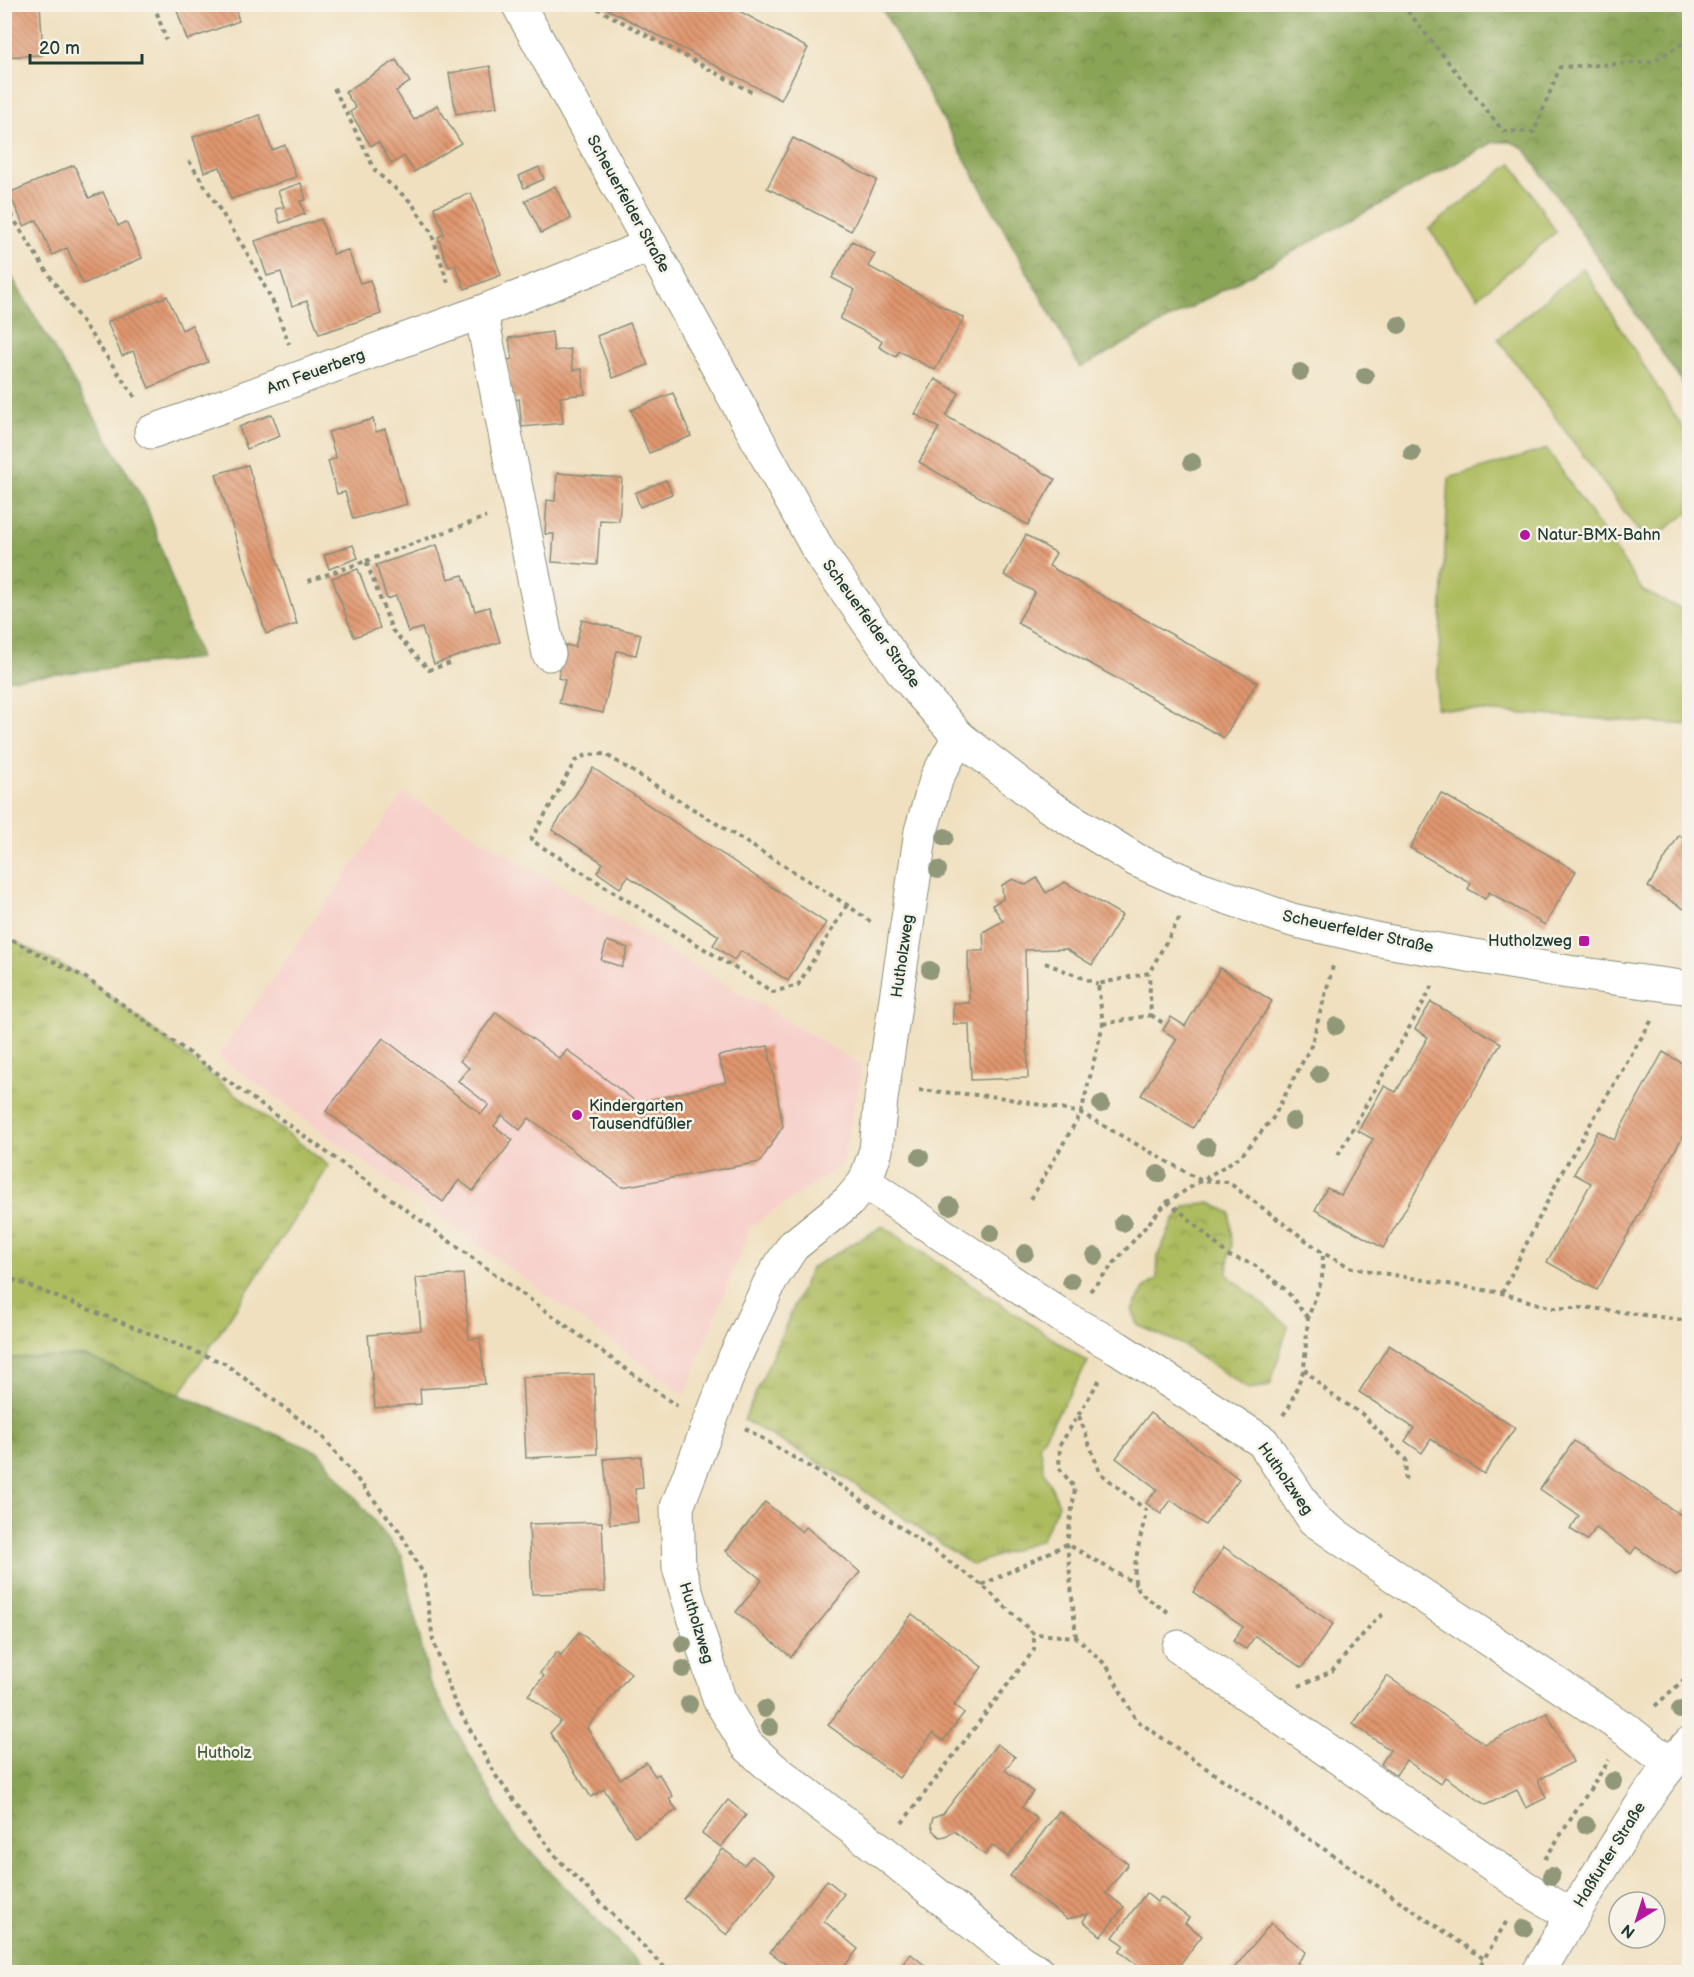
<svg xmlns="http://www.w3.org/2000/svg" width="1694" height="1977" font-family="'Balsamiq Sans',sans-serif">
<style>
.built{fill:#f7d0cb}
.grass{fill:url(#grass-tufts);stroke:#667c4a;stroke-width:1.5}
.forest{fill:url(#forest-crowns);stroke:#547045;stroke-width:1.5}
.park{fill:url(#park-crowns);stroke:#667c4a;stroke-width:1.5}
.pitch{fill:#adbc5f;stroke:#667c4a;stroke-width:1.5}
.building{fill:url(#building-back-hatch)}
.lines{fill:none;stroke-linecap:round;stroke-linejoin:round}
.minor-casing{stroke:#888e7a;stroke-width:35}
.path{stroke:#888e7a;stroke-width:4;stroke-dasharray:4.5 4.5;stroke-linecap:butt}
.minor{stroke:#fff;stroke-width:33}
.tree{fill:#909879}
.poi-dot{fill:#b5179e;stroke:#f7f3e8;stroke-width:2}
.labels{text-anchor:middle;dominant-baseline:central;stroke-width:5;stroke-linejoin:round;paint-order:stroke}
.street-label{font-size:16px;fill:#1f3d34;stroke:#f7f3e8}
.poi-label{font-size:16px;fill:#1f3d34;stroke:#f7f3e8;text-anchor:start}
.park-label{font-size:16px;fill:#425d3f;stroke:#f7f3e8}
</style>
<defs>
<pattern id="grass-tufts" width="24" height="20" patternUnits="userSpaceOnUse" patternTransform="scale(1.5)"><rect width="24" height="20" fill="#adbc5f"/><path d="M3 7l-1-3M5 7V3M7 7l1-3M15 17l-1-3M17 17v-4M19 17l1-3" fill="none" stroke="#8c9a4f"/></pattern>
<pattern id="forest-crowns" width="20" height="18" patternUnits="userSpaceOnUse" patternTransform="scale(1.5)"><rect width="20" height="18" fill="#8aa456"/><path d="M2 6a3 3 0 1 1 6 0M12 15a3 3 0 1 1 6 0" fill="none" stroke="#708748"/></pattern>
<pattern id="park-crowns" width="20" height="18" patternUnits="userSpaceOnUse" patternTransform="scale(1.5)"><rect width="20" height="18" fill="#adbc5f"/><path d="M2 6a3 3 0 1 1 6 0M12 15a3 3 0 1 1 6 0" fill="none" stroke="#8c9a4f"/></pattern>
<pattern id="building-back-hatch" width="6" height="6" patternUnits="userSpaceOnUse" patternTransform="scale(1.5)"><rect width="6" height="6" fill="#e0966e"/><path d="M-1 5l2 2M0 0l6 6M5-1l2 2" fill="none" stroke="#b57c5b"/></pattern>
</defs>
<rect width="100%" height="100%" fill="#f7f3e8"/>
<filter id="ink" filterUnits="userSpaceOnUse"><feTurbulence type="fractalNoise" baseFrequency=".0167" numOctaves="2"/><feDisplacementMap in="SourceGraphic" scale="12" xChannelSelector="R" yChannelSelector="G"/><feConvolveMatrix kernelMatrix="1 2 1 2 8 2 1 2 1" color-interpolation-filters="sRGB"/></filter>
<filter id="wash" filterUnits="userSpaceOnUse"><feTurbulence type="fractalNoise" baseFrequency=".008" numOctaves="4" result="noise"/><feDisplacementMap in="SourceGraphic" scale="24" xChannelSelector="R" yChannelSelector="G"/><feGaussianBlur stdDeviation="1.35" result="paint"/><feColorMatrix in="noise" values="0 0 0 0 0 0 0 0 0 0 0 0 0 0 0 0 0 1.4 0 .05"/><feComposite in="paint" operator="in"/></filter>
<g filter="url(#wash)">
<rect width="100%" height="100%" fill="#f0e0c0"/>
<polygon class="built" points="404,793 863,1066 842,1165 750,1227 685,1395 218,1056"/>
<g class="grass">
<polygon points="4,936 86,978 329,1166 179,1395 85,1356 5,1358"/>
<polygon points="883,1226 1088,1362 1039,1446 1044,1471 1059,1504 1041,1540 972,1565 844,1477 744,1420 811,1268"/>
</g>
<g class="forest">
<polygon points="880,5 1689,5 1689,393 1524,148 1511,142 1494,142 1080,368"/>
<polygon points="4,264 146,504 200,658 5,680"/>
<polygon points="85,1356 319,1452 402,1556 429,1680 511,1831 647,1972 5,1972 5,1358"/>
</g>
<polygon class="park" points="1211,1202 1230,1213 1232,1246 1229,1256 1227,1274 1288,1326 1270,1386 1248,1389 1181,1344 1137,1325 1132,1310 1144,1288 1157,1279 1158,1255 1174,1220 1186,1206"/>
<g class="pitch">
<polygon points="1512,163 1556,232 1478,297 1429,229"/>
<polygon points="1583,268 1689,438 1689,512 1647,543 1498,339"/>
<polygon points="1547,449 1643,591 1689,612 1689,725 1436,708 1449,478"/>
</g>
<g id="blocks">
<g class="building">
<polygon points="4,4 40,4 43,55 4,57"/>
<polygon points="175,4 234,4 239,21 187,40"/>
<polygon points="598,4 726,4 808,48 781,100"/>
<polygon points="396,60 410,82 396,91 414,120 437,105 461,143 414,172 404,156 392,164 378,142 371,146 350,112 356,108 345,92"/>
<polygon points="490,66 497,107 456,114 449,73"/>
<polygon points="260,115 272,150 285,145 296,177 231,199 220,167 204,172 193,137"/>
<polygon points="793,138 877,180 851,231 767,188"/>
<polygon points="74,165 89,198 103,192 118,226 126,222 142,258 83,284 67,248 52,255 37,220 24,226 9,193"/>
<polygon points="539,167 544,179 524,188 519,176"/>
<polygon points="301,183 306,200 300,201 305,214 280,223 276,209 284,207 278,191"/>
<polygon points="555,186 571,219 541,233 525,201"/>
<polygon points="471,193 501,275 465,289 455,265 449,267 443,252 438,237 444,234 434,207"/>
<polygon points="321,219 333,254 348,250 360,283 370,280 381,314 319,334 307,301 292,306 281,272 267,276 255,241"/>
<polygon points="852,241 875,254 868,266 964,318 935,370 899,351 896,357 879,347 882,341 840,319 855,290 832,278"/>
<polygon points="167,296 182,330 192,325 208,362 149,388 133,351 122,356 107,322"/>
<polygon points="630,323 648,365 613,378 597,336"/>
<polygon points="552,332 554,351 570,349 573,370 582,369 585,394 560,397 563,423 522,427 519,399 512,400 507,360 512,359 509,338"/>
<polygon points="935,379 959,393 946,416 1055,479 1028,525 919,462 939,428 915,414"/>
<polygon points="673,393 691,436 649,453 631,410"/>
<polygon points="272,414 280,436 247,449 239,427"/>
<polygon points="373,419 376,432 385,429 407,504 353,519 345,492 337,494 328,461 336,458 328,432"/>
<polygon points="248,465 297,624 266,634 216,474"/>
<polygon points="557,473 622,478 619,521 600,520 597,565 552,562 554,534 545,534 547,500 555,501"/>
<polygon points="666,480 672,494 640,507 635,493"/>
<polygon points="1026,535 1056,553 1049,566 1257,682 1224,738 1017,623 1035,592 1004,575"/>
<polygon points="353,545 358,558 329,569 324,555"/>
<polygon points="437,545 448,579 463,575 475,611 489,607 500,642 434,664 422,628 408,632 396,596 387,599 376,565"/>
<polygon points="358,569 380,628 354,637 332,578"/>
<polygon points="582,620 641,634 636,655 617,651 603,713 559,703 565,680 558,678 566,645 575,647"/>
<polygon points="593,768 826,923 788,981 741,951 734,960 713,945 719,936 628,876 620,888 597,872 603,863 552,830"/>
<polygon points="1441,793 1576,871 1545,925 1489,892 1485,899 1468,889 1471,883 1410,848"/>
<polygon points="1679,835 1689,842 1689,912 1648,887"/>
<polygon points="1037,878 1046,893 1065,882 1122,915 1092,965 1066,949 1025,950 1028,1078 971,1080 969,1024 953,1024 953,1003 969,1003 968,951 984,951 983,932 1003,921 992,905 1003,899 1002,885 1013,879 1026,885"/>
<polygon points="607,941 628,948 622,967 601,960"/>
<polygon points="1220,968 1272,1001 1193,1128 1141,1095 1177,1039 1163,1030 1171,1017 1185,1026"/>
<polygon points="1431,1002 1501,1043 1383,1248 1315,1210 1327,1188 1341,1195 1373,1139 1358,1131 1384,1086 1396,1092 1428,1037 1415,1029"/>
<polygon points="496,1012 560,1059 567,1050 638,1103 726,1082 718,1056 768,1046 783,1126 760,1162 622,1187 529,1118 520,1130 502,1115 494,1126 513,1140 473,1191 459,1180 443,1202 326,1111 383,1038 481,1114 489,1105 458,1081 469,1068 460,1061"/>
<polygon points="1663,1052 1689,1067 1689,1125 1597,1290 1547,1262 1591,1183 1574,1174 1598,1131 1614,1140"/>
<polygon points="463,1274 469,1339 480,1338 485,1384 420,1389 421,1404 375,1408 368,1335 421,1330 416,1278"/>
<polygon points="1389,1345 1515,1428 1484,1474 1431,1439 1422,1453 1405,1441 1414,1428 1359,1392"/>
<polygon points="594,1374 597,1454 526,1458 522,1377"/>
<polygon points="1150,1413 1239,1479 1205,1525 1171,1500 1161,1514 1146,1503 1157,1489 1116,1458"/>
<polygon points="1574,1441 1679,1514 1689,1508 1689,1567 1676,1575 1636,1547 1631,1554 1596,1528 1587,1540 1570,1529 1579,1516 1540,1489"/>
<polygon points="641,1456 643,1488 635,1489 638,1522 610,1524 604,1459"/>
<polygon points="765,1502 802,1532 806,1527 860,1572 791,1657 736,1612 762,1580 726,1551"/>
<polygon points="602,1522 605,1592 532,1594 529,1524"/>
<polygon points="1224,1547 1333,1624 1302,1668 1255,1636 1246,1649 1233,1641 1243,1627 1193,1592"/>
<polygon points="912,1614 982,1667 954,1705 964,1713 943,1741 933,1733 899,1778 828,1725"/>
<polygon points="579,1632 631,1673 587,1728 620,1779 646,1762 655,1776 659,1774 673,1796 669,1799 677,1810 635,1837 604,1789 591,1797 550,1733 561,1721 528,1695 544,1676 540,1673 557,1652 561,1655"/>
<polygon points="1387,1676 1485,1744 1547,1713 1573,1762 1538,1780 1546,1798 1526,1808 1517,1790 1486,1805 1445,1777 1440,1784 1406,1760 1396,1775 1381,1764 1390,1750 1353,1724"/>
<polygon points="997,1744 1015,1757 1005,1770 1033,1792 1022,1807 1037,1819 1008,1857 992,1845 985,1855 954,1831 946,1836 940,1837 933,1831 931,1825 933,1818 943,1814"/>
<polygon points="728,1800 746,1815 721,1847 702,1833"/>
<polygon points="1059,1811 1128,1864 1106,1893 1124,1907 1101,1936 1083,1921 1088,1914 1067,1919 1010,1876"/>
<polygon points="723,1849 744,1865 752,1856 775,1874 727,1935 683,1899"/>
<polygon points="827,1880 844,1894 824,1921 858,1949 840,1972 797,1972 770,1952"/>
<polygon points="1146,1893 1157,1902 1161,1897 1189,1918 1185,1923 1202,1936 1174,1972 1160,1972 1155,1968 1152,1972 1147,1972 1119,1951 1124,1945 1113,1937"/>
<polygon points="1271,1923 1306,1952 1297,1963 1308,1972 1231,1972"/>
<polygon points="911,1954 933,1972 896,1972"/>
</g>
</g>
</g>
<g filter="url(#ink)">
<use href="#blocks" fill-opacity="0" stroke="#888e7a" stroke-width="1.5"/>
<g class="lines">
<g class="minor-casing">
<g id="minor">
<polyline points="518,4 820,553 905,675 959,737 1047,805 1136,860 1197,887 1292,920 1380,940 1568,972 1690,988"/>
<polyline points="481,312 549,654"/>
<polyline points="151,432 481,312 651,245"/>
<polyline points="959,737 937,777 921,831 881,1099 876,1150 865,1182 849,1201 793,1246 772,1278 735,1357 677,1507 679,1568 719,1699 747,1745 772,1768 881,1850 1020,1961 1038,1972"/>
<polyline points="865,1182 1066,1319 1118,1348 1263,1442 1314,1520 1416,1591 1628,1731 1670,1764"/>
<polyline points="1179,1647 1526,1888 1571,1915"/>
<path d="M1539,1972C1563,1930 1589,1889 1615,1847C1638,1810 1659,1775 1690,1743"/>
</g>
</g>
<g class="path">
<polyline points="154,4 166,40"/>
<polyline points="589,4 753,93"/>
<polyline points="1402,4 1503,131 1534,132 1560,67 1652,62 1690,39"/>
<polyline points="562,9 576,4"/>
<polyline points="334,88 376,172 411,202 431,232 449,286"/>
<polyline points="189,161 246,251 274,304 289,344"/>
<polyline points="6,207 45,269 137,400"/>
<polyline points="366,561 486,517"/>
<polyline points="308,581 366,561 392,630 429,670 453,662"/>
<polyline points="847,905 798,985 773,992 531,840 575,761 586,755 605,754 847,905 871,922"/>
<polyline points="4,936 86,978 677,1406"/>
<polyline points="1045,963 1098,984"/>
<polyline points="1151,1015 1163,1023"/>
<polyline points="1103,1024 1151,1015 1149,973"/>
<polyline points="919,1090 999,1097 1081,1113 1200,1180 1228,1182 1323,1253 1352,1268 1502,1293 1552,1308 1592,1308 1690,1321"/>
<polyline points="1338,1155 1433,985"/>
<polyline points="1031,1199 1081,1113 1103,1024 1098,984 1149,973 1180,917"/>
<polyline points="1167,1202 1181,1212 1229,1256 1253,1264 1286,1290 1308,1318"/>
<polyline points="4,1276 224,1363 322,1436 400,1532 424,1575 433,1640 454,1701 496,1776 558,1859 669,1972"/>
<polyline points="1090,1291 1167,1202 1241,1156 1273,1118 1311,1046 1333,966"/>
<polyline points="1502,1293 1562,1172 1653,1018"/>
<polyline points="1304,1369 1329,1393 1362,1414 1406,1460 1405,1482"/>
<polyline points="1283,1415 1289,1407 1304,1369 1308,1318 1322,1279 1323,1253"/>
<path d="M1079,1416L1100,1473L1146,1510C1144,1529 1130,1568 1136,1585C1141,1597 1158,1605 1168,1612"/>
<polyline points="745,1428 846,1489 982,1585 1034,1634 1076,1637 1107,1666 1136,1720 1484,1959"/>
<polyline points="982,1585 1067,1544 1136,1584"/>
<polyline points="1076,1637 1067,1544 1075,1488 1059,1468 1060,1445 1100,1379"/>
<polyline points="1299,1686 1332,1671 1376,1619 1385,1613"/>
<polyline points="1655,1706 1690,1674"/>
<polyline points="902,1823 1034,1650 1034,1634"/>
<polyline points="1545,1859 1609,1760"/>
<polyline points="4,1967 15,1972"/>
<polyline points="1476,1972 1508,1919"/>
</g>
<use href="#minor" class="minor"/>
</g>
<g class="tree">
<circle cx="1399" cy="325" r="9"/>
<circle cx="1300" cy="372" r="9"/>
<circle cx="1365" cy="376" r="9"/>
<circle cx="1412" cy="453" r="9"/>
<circle cx="1192" cy="462" r="9"/>
<circle cx="945" cy="837" r="9"/>
<circle cx="938" cy="870" r="9"/>
<circle cx="930" cy="970" r="9"/>
<circle cx="1336" cy="1026" r="9"/>
<circle cx="1319" cy="1074" r="9"/>
<circle cx="1101" cy="1104" r="9"/>
<circle cx="1293" cy="1121" r="9"/>
<circle cx="1207" cy="1147" r="9"/>
<circle cx="920" cy="1157" r="9"/>
<circle cx="1158" cy="1174" r="9"/>
<circle cx="950" cy="1206" r="9"/>
<circle cx="1123" cy="1223" r="9"/>
<circle cx="991" cy="1233" r="9"/>
<circle cx="1025" cy="1253" r="9"/>
<circle cx="1095" cy="1256" r="9"/>
<circle cx="1071" cy="1281" r="9"/>
<circle cx="683" cy="1644" r="9"/>
<circle cx="683" cy="1669" r="9"/>
<circle cx="689" cy="1704" r="9"/>
<circle cx="765" cy="1709" r="9"/>
<circle cx="1680" cy="1710" r="9"/>
<circle cx="770" cy="1727" r="9"/>
<circle cx="1613" cy="1781" r="9"/>
<circle cx="1586" cy="1825" r="9"/>
<circle cx="1551" cy="1876" r="9"/>
<circle cx="1524" cy="1928" r="9"/>
</g>
</g>
<g class="poi-dot">
<circle cx="1525" cy="535" r="6"/>
<rect x="1578" y="935" width="12" height="12" rx="3"/>
<circle cx="577" cy="1115" r="6"/>
</g>
<g class="labels">
<g class="street-label">
<text transform="translate(628 204) rotate(61)">Scheuerfelder Straße</text>
<text transform="translate(316 372) rotate(-20)">Am Feuerberg</text>
<text transform="translate(871 624) rotate(54)">Scheuerfelder Straße</text>
<text transform="translate(1358 932) rotate(12)">Scheuerfelder Straße</text>
<text transform="translate(903 956) rotate(-82)">Hutholzweg</text>
<text transform="translate(1285 1479) rotate(55)">Hutholzweg</text>
<text transform="translate(696 1623) rotate(73)">Hutholzweg</text>
<text transform="translate(1610 1855) rotate(-58)">Haßfurter Straße</text>
</g>
<g class="poi-label">
<text x="1537" y="535">Natur-BMX-Bahn</text>
<text x="1572" y="941" text-anchor="end">Hutholzweg</text>
<text x="589" y="1106">Kindergarten<tspan x="589" dy="18">Tausendfüßler</tspan></text>
</g>
<g class="park-label">
<text x="224" y="1753">Hutholz</text>
</g>
</g>
<rect width="1694" height="1977" fill="none" stroke="#f7f3e8" stroke-width="24"/>
<g transform="translate(1637 1920) rotate(218)"><circle r="28" fill="#f7f3e8" stroke="#a1aaa0" stroke-width="1.5"/>
<path d="M0-4.5L10 22L0 15L-10 22Z" fill="#b5179e"/>
<text y="-9" font-size="16" font-weight="bold" text-anchor="middle" fill="#1f3d34">N</text>
</g>
<path d="M30 54v9h112v-9" fill="none" stroke="#1f3d34" stroke-width="3"/>
<text x="39" y="54" font-size="18" fill="#1f3d34" stroke="#f7f3e8" stroke-width="4.5" paint-order="stroke">20 m</text>
</svg>
